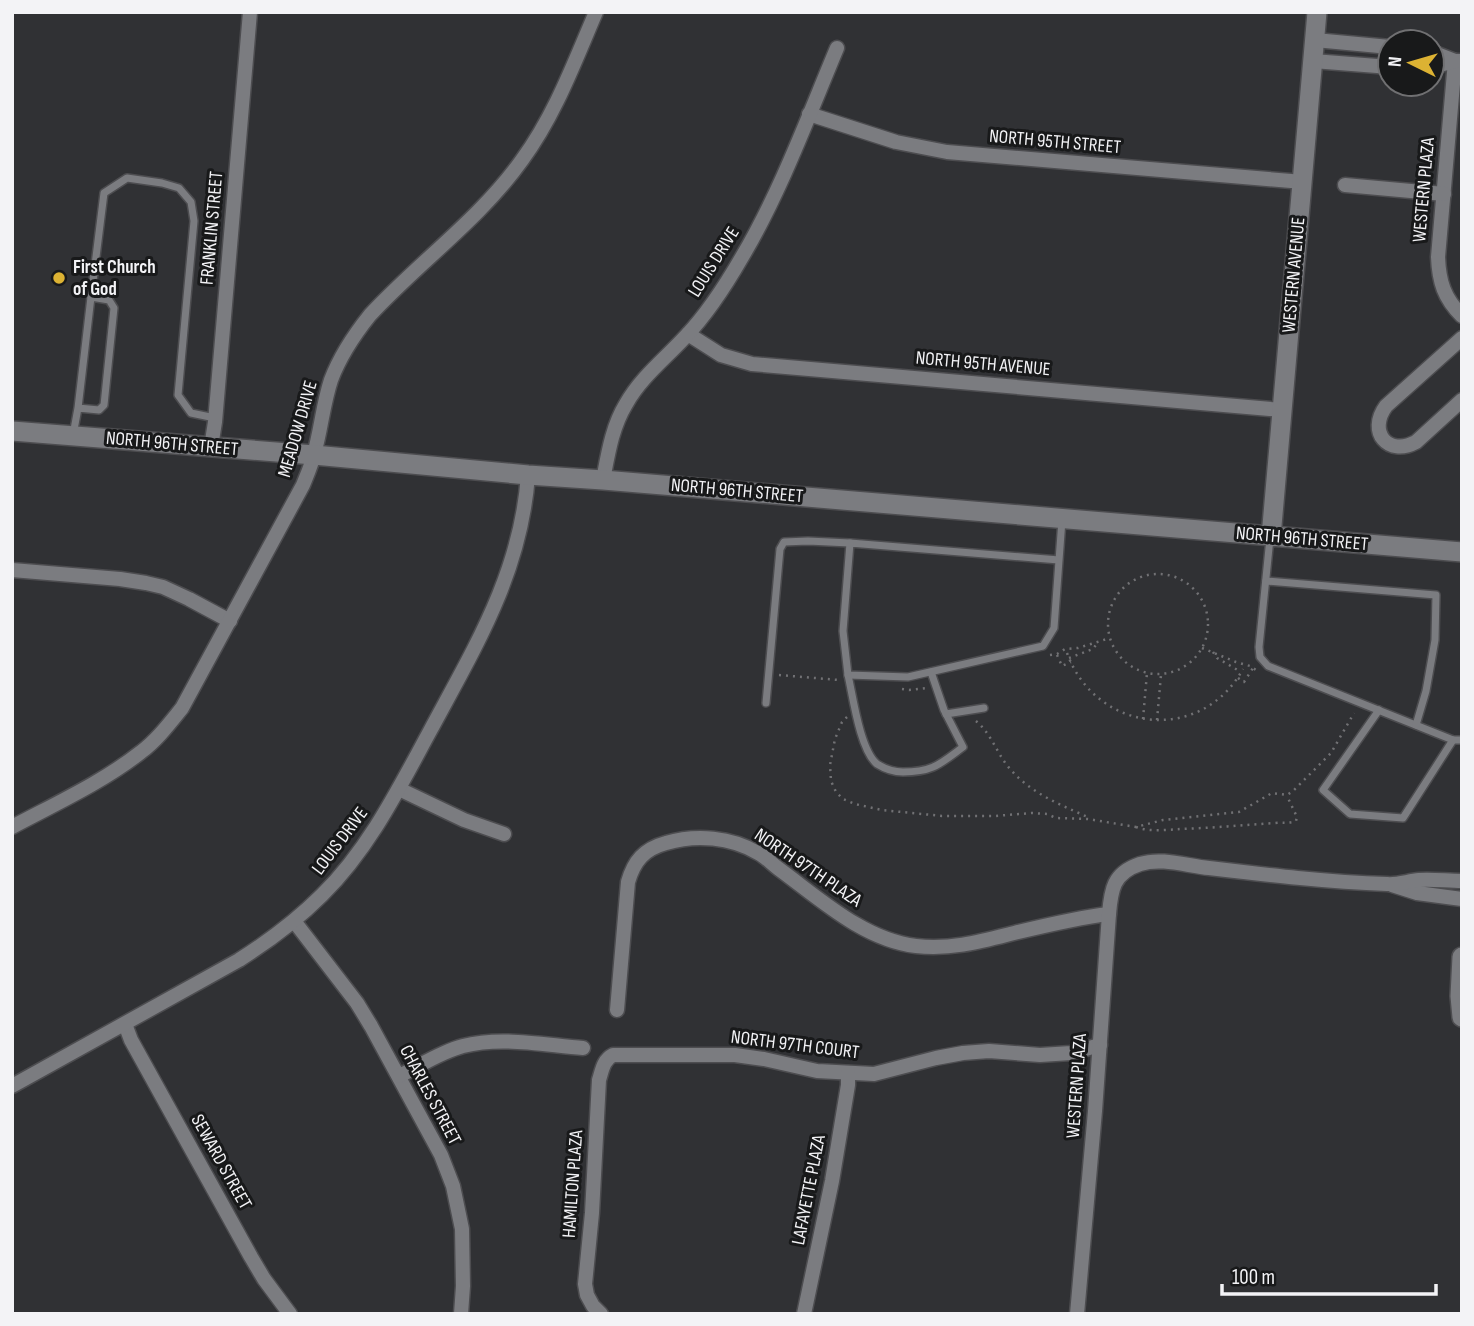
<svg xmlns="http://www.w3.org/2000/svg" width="1474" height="1326" font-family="'Sofia Sans Condensed',sans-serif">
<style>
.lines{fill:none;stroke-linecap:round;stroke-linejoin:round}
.lane-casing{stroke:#4d4d50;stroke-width:10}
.street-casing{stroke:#4d4d50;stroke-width:17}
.secondary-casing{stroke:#4d4d50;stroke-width:22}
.path{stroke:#717174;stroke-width:2.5;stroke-dasharray:2 5;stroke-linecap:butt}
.lane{stroke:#7b7c80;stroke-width:7}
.street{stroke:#7b7c80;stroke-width:14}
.secondary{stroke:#7b7c80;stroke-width:19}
.poi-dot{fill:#dcb233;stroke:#18191a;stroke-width:2.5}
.labels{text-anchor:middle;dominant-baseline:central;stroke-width:6;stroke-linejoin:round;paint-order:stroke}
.street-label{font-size:19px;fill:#f3f3f6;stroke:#18191a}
.poi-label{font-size:19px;font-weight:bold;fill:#f3f3f6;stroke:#18191a;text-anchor:start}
</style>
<rect width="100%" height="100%" fill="#303134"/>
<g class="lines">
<g class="lane-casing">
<g id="lane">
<polyline points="91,297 104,193 127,178 162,183 179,188 191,202 194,221 178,395 191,413 215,418"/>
<polyline points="73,435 78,408 91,297 109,300 114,308 104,405 99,410 78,408"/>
<polyline points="1270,538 1259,647 1260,657 1268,666 1453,740 1462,740"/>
<polyline points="1059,560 850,543 843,631 848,675 908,677 1043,646 1054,628 1062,520"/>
<polyline points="1266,581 1436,595 1435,640 1426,691 1416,725"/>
<path d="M848,675C853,697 860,750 877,764C885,769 895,772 903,772C933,772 940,764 963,747L944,710L931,672"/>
<polyline points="766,703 780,549 784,542 808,541 850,543"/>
<polyline points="1379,710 1323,790 1350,814 1403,818 1453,740"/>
<polyline points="946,714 984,708"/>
</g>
</g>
<g class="street-casing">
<g id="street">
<polyline points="1315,40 1390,47"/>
<polyline points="1432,52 1455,61 1462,61"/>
<polyline points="1313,61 1390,67"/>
<path d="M1455,61L1438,257C1439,282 1444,298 1462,316"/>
<polyline points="1432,67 1455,61"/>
<polyline points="809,114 896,142 947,152 1303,182"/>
<polyline points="1345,185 1444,194"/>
<polyline points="688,334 721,355 752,364 1282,410"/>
<path d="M1462,338L1386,406C1367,432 1388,457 1416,442L1462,400"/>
<polyline points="211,447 215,422 250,12"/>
<path d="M603,480C608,454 612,427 626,404C641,377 666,358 686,336C706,315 727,283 742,257C780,193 808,117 837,48"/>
<polyline points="12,570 120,579 146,583 163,587 189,599 230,621"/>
<polyline points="399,789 464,820 504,834"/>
<path d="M12,827C55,804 103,782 141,752C157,740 169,724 182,708L303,485C307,475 312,464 314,454C321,430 323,404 331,380C340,356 354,335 370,315C419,262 480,219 522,160C555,115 574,63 596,12"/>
<polyline points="1392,885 1417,893 1462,899"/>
<polyline points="294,921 357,1003 371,1026 441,1155 453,1186 462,1229 463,1286 461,1314"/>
<path d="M617,1010L628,882C634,861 644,849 666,843C696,834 731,837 758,853C766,857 772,864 779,869C820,899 864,940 916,946C949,950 979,942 1010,934C1043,926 1075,918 1109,914"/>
<polyline points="125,1024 131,1040 251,1257 264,1279 290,1314"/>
<path d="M399,1076C420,1066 440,1052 463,1046C501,1036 544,1045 583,1048"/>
<path d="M12,1086L239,960C269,941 297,920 322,895C369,849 399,788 430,731C475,647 521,573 528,475"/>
<path d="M601,1314L593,1306L587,1295L585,1284L592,1213L599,1080C602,1071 603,1060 613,1055H735L764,1059L817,1071L874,1074L936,1058L963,1053L989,1051L1040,1055L1071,1053L1100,1045"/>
<polyline points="804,1314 832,1181 848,1085 848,1073"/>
<path d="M1077,1314L1095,1111L1109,914C1111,890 1113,873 1140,864C1162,857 1187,866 1209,868C1268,875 1327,882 1387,884C1397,885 1408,881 1419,880C1433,879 1447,881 1462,881"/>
</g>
</g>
<g class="secondary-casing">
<g id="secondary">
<polyline points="12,431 314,455 528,475 603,480 1462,552"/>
<polyline points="1271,537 1317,12"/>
<polyline points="1462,957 1460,996 1462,1017"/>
</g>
</g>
<g class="path">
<circle cx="1158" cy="624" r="50"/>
<polyline points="1202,648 1236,662 1250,666 1256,670"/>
<polyline points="1213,652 1217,658 1241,672"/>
<path d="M1067,653C1096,733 1201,745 1243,669"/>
<polyline points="1050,655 1057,654 1065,649 1078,648 1110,638"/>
<polyline points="1057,655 1062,666 1071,662"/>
<polyline points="1069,658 1093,649 1098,642"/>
<polyline points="779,675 839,680"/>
<polyline points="1238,678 1244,682 1253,668"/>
<polyline points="902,689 909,690 927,688"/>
<polyline points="847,717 842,722 835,739 830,765 831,781 836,792 843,799 855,804 882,810 942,816 995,816 1032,813 1047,814 1056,818 1088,819 1136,827 1163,820 1239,812 1272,793 1287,795 1293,791 1331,753 1354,713"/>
<polyline points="1143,719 1147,673"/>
<polyline points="1157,720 1161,675"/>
<path d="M976,721C992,734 997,755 1011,770C1032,794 1061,805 1090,818"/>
<path d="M1136,827C1149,832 1166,830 1180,829C1212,828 1243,825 1275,823C1283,822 1289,824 1296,821L1297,817L1287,796"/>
</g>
<use href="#lane" class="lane"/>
<use href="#street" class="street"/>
<use href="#secondary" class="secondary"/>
</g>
<circle class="poi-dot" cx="59" cy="278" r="7"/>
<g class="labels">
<g class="street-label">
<text transform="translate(1055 142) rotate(5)">NORTH 95TH STREET</text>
<text transform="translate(1424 190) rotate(-85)">WESTERN PLAZA</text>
<text transform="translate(212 228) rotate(-85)">FRANKLIN STREET</text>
<text transform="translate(714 262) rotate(-58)">LOUIS DRIVE</text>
<text transform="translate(1294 275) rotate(-85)">WESTERN AVENUE</text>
<text transform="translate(983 364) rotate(5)">NORTH 95TH AVENUE</text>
<text transform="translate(298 429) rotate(-74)">MEADOW DRIVE</text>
<text transform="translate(172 444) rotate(5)">NORTH 96TH STREET</text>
<text transform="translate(737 491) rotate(5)">NORTH 96TH STREET</text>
<text transform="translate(1302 539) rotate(5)">NORTH 96TH STREET</text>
<text transform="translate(340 841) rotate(-53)">LOUIS DRIVE</text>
<text transform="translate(808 868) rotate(34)">NORTH 97TH PLAZA</text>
<text transform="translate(795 1045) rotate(7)">NORTH 97TH COURT</text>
<text transform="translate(1077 1086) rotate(-86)">WESTERN PLAZA</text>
<text transform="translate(430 1095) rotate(62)">CHARLES STREET</text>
<text transform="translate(221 1162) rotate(61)">SEWARD STREET</text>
<text transform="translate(573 1184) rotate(-86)">HAMILTON PLAZA</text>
<text transform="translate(809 1190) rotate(-79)">LAFAYETTE PLAZA</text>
</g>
<g class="poi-label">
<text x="73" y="267">First Church<tspan x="73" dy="22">of God</tspan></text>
</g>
</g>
<rect width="1474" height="1326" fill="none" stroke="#f3f3f6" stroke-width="28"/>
<g transform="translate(1411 63) rotate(275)"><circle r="33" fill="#18191a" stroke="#707072" stroke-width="2"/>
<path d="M0-5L12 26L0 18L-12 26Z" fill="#dcb233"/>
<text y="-10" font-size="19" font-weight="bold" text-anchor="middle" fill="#f3f3f6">N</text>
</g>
<path d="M1222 1284v10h214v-10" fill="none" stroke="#f3f3f6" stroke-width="3.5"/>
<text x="1232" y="1284" font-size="21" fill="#f3f3f6" stroke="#18191a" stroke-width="5" paint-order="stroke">100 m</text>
</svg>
